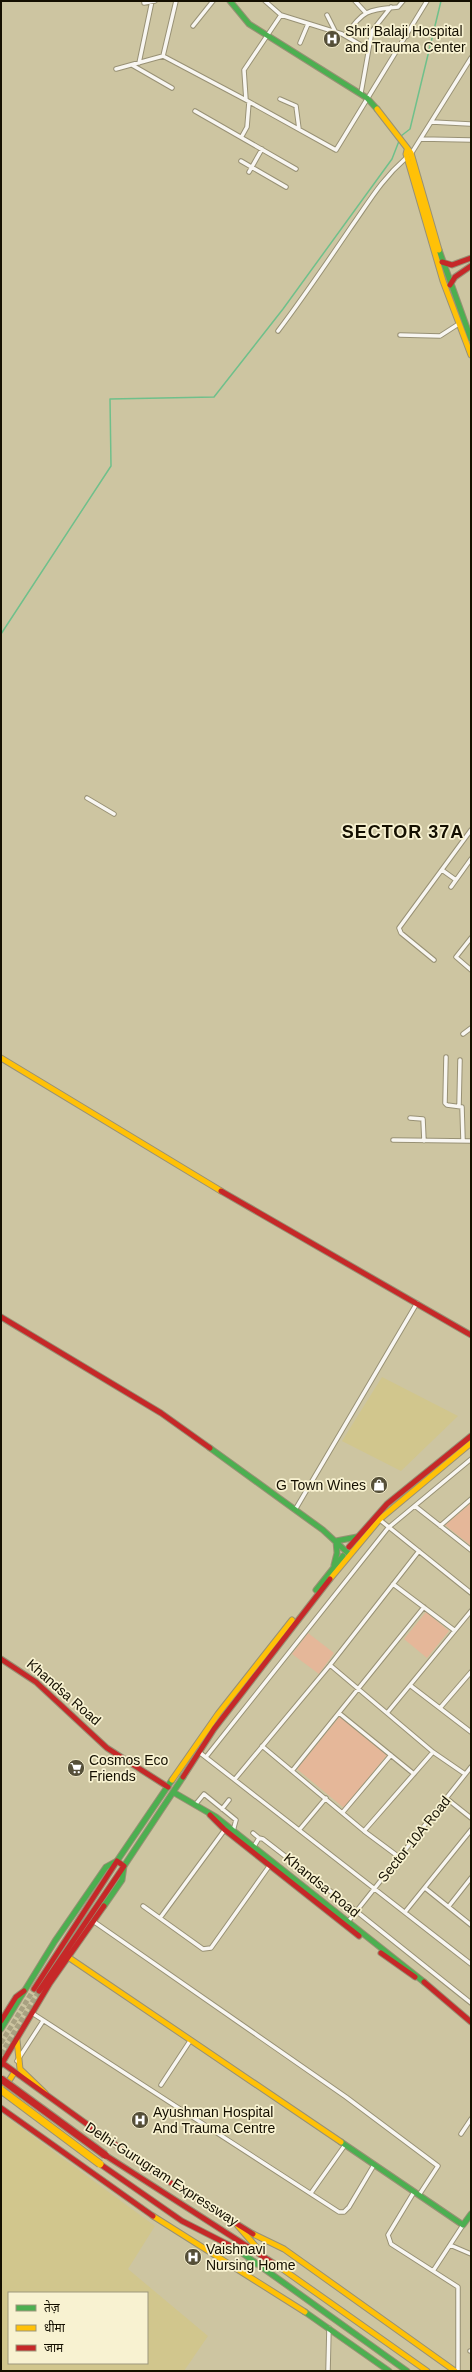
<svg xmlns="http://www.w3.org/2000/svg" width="472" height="2372" font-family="Arial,'Noto Sans Devanagari',sans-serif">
<rect width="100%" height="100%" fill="#cdc5a1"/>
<path fill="#d1c68d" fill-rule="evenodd" d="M382 1377 458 1416 401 1471 342 1441Z
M1 2113 155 2226 128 2269 208 2336 184 2371H1ZM9 2293H147V2363H9Z"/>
<path fill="#e5b799" d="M471 1503V1544L470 1545 445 1525Z
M426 1612 449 1631 427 1658 404 1639Z
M308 1633 334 1653 319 1674 292 1654Z
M340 1716 387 1755 344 1808 297 1769Z"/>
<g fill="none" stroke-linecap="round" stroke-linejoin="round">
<path stroke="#6fc08b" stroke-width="1.5" d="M401 136 410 129 441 1
M1 634 111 466 110 399 214 397 283 309 392 159 399 141"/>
<path stroke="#a8a181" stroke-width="5" stroke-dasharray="5 2.5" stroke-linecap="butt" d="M1 2043 34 1989
M1 2054 39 1991"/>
<defs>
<path id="street" d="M144 1V3L155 1
M265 1 281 15 342 34 368 49
M355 1 366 13
M281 15 244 70 246 100 336 150 427 1
M327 15 335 31
M193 26 213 1
M372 31 407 36
M346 35C364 9 369 10 398 7L403 1
M300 43 308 24
M163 56 246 100
M139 63 152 1
M132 65 172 88
M116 69 163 56 176 1
M361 93 372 31 391 7
M280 99 296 106 299 129
M195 111 296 169
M432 122 470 124
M242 136 247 127 249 102
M421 139 471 140
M411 154 471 58
M241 161 286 187
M249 172 262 149
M278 331C303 298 326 264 349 230 369 202 380 181 406 158
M400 335 440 336 457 325
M87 798 114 814
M442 870 456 880
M451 887 471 859
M471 938 456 957 471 970
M434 960 401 933 399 928 471 830
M463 1034 471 1028
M446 1057 445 1103 447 1105 462 1107 463 1140
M459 1106 460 1060
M410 1118 423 1119 424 1141
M393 1140 471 1141
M415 1506 471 1550
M295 1510 417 1303
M380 1520 471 1593
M440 1526 471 1499
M393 1584 454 1630
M330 1665 433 1752 465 1774
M411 1686 471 1732
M440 1708 471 1672
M339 1713 414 1774
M387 1713 471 1611
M262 1746 364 1831 399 1857
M199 1752 471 1964
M206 1757 388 1528 471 1459
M292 1771 424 1607
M235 1779 330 1665 419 1551
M446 1798 471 1818
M195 1805 204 1794 236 1820 233 1831
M222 1809 229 1800
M343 1812 391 1755
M300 1829 326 1798
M364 1831 433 1752
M253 1833 259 1838
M253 1848 259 1838 263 1839 356 1911 471 2003
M425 1888 471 1925
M143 1906 203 1949 211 1948 270 1865
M449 1906 471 1878
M405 1912 471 1830
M160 1918 226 1828
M93 1921 346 2097 438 2166 419 2195
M347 1923 471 1767
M32 2013 339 2212H344L349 2207 374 2165
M17 2061 43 2021
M161 2085 190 2041
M461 2134 471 2119
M414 2192 388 2235 391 2244 458 2287V2371
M311 2193 345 2145
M450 2245 471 2254
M433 2271 463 2225
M470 2351H471
M328 2371 329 2328"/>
<path id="fast" d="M230 1 249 24 367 98 377 109
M439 250 471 339
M210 1448 323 1530 349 1554
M334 1565 337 1553 336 1541 357 1537
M316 1590 343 1556
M173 1792 216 1817 424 1982
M104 1906 122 1880 124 1866 183 1777
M1 2029 55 1941 106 1867 117 1861 172 1780
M341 2142 463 2225 471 2214
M235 2248 407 2371
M231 2264H258
M305 2312 389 2371"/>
<path id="slow" d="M377 109 411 153 439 250
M407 150 406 154 443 281 471 355
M1 1058 221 1191
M330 1579 380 1519 471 1443
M172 1780 218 1714 292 1620
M68 1957 341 2142
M17 2040 20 2069 45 2093
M1 2093 14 2073
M153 2216 305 2312
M238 2226 259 2250
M253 2234 284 2249 455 2371
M281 2268 427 2371"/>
<path id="jam" d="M442 262 452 265 471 258
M450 285 455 277 471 266
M221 1191 471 1335
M1 1317 161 1413 210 1448
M349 1547 387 1504 471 1436
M1 1659 36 1682 107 1748 168 1787
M183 1777 214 1729 330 1579
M210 1815 225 1830 359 1936
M381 1953 415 1977
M424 1982 471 2022
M34 1989 117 1861 124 1866 39 1991
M1 2021 16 1997 24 1991
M1 2062 152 2171 253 2234
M1 2065 50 1983 104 1906
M1 2108 153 2216
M105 2155 281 2268
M100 2164 182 2221 235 2248"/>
</defs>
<use href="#street" stroke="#989175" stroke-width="5.5"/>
<use href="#fast" stroke="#989175" stroke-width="7"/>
<use href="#slow" stroke="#989175" stroke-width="7"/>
<use href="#jam" stroke="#989175" stroke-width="7"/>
<use href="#street" stroke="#f8f6f1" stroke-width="3.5"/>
<use href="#fast" stroke="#4caf50" stroke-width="5"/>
<use href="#slow" stroke="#ffc107" stroke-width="5"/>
<use href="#jam" stroke="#c62828" stroke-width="5"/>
<defs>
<path id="slow-bridge" d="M1 2090 100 2164"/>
<path id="jam-bridge" d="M1 2079 105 2155"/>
</defs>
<use href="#slow-bridge" stroke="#989175" stroke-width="9" stroke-linecap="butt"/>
<use href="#jam-bridge" stroke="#989175" stroke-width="9" stroke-linecap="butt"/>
<use href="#slow-bridge" stroke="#ffc107" stroke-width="7"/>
<use href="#jam-bridge" stroke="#c62828" stroke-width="7"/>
</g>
<defs>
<symbol id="hospital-disc" viewBox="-11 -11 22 22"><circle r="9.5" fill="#554f38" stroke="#f8f2d1"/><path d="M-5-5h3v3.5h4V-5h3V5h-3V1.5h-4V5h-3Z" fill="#fff"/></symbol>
<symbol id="shop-disc" viewBox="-11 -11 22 22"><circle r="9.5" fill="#554f38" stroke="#f8f2d1"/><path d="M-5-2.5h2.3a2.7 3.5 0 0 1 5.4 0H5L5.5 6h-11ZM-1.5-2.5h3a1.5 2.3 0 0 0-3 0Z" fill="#fff"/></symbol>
<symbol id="supermarket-disc" viewBox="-11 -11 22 22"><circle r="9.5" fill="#554f38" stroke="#f8f2d1"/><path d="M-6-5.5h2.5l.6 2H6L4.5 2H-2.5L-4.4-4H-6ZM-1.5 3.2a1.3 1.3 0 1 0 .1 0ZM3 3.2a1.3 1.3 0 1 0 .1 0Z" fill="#fff"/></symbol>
</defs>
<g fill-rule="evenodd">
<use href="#hospital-disc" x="322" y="29" width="20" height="20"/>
<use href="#shop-disc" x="369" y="1475" width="20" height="20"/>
<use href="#supermarket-disc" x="66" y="1758" width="20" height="20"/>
<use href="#hospital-disc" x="130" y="2110" width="20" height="20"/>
<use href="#hospital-disc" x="183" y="2247" width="20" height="20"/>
</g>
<g text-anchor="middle" stroke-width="3.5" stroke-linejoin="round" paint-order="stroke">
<g font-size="14" fill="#140f00" stroke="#f8f2d1" text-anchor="start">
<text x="345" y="36">Shri Balaji Hospital<tspan x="345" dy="16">and Trauma Center</tspan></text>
<text x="366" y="1490" text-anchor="end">G Town Wines</text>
<text x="89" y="1765">Cosmos Eco<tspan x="89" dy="16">Friends</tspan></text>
<text x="153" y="2117">Ayushman Hospital<tspan x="153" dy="16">And Trauma Centre</tspan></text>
<text x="206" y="2254">Vaishnavi<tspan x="206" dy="16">Nursing Home</tspan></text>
</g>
<g font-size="14" fill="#140f00" stroke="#f8f2d1">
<text transform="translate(64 1692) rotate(41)" y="5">Khandsa Road</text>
<text transform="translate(414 1839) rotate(-51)" y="5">Sector 10A Road</text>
<text transform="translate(322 1885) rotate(39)" y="5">Khandsa Road</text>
<text transform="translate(162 2174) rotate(33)" y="5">Delhi-Gurugram Expressway</text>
</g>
<g font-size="18" font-weight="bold" letter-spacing="1" fill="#140f00" stroke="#f8f2d1">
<text x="403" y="838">SECTOR 37A</text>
</g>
</g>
<rect width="472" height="2372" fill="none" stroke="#140f00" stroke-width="4"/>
<rect x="8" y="2292" width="140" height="72" fill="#f8f2d1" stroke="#9d977d"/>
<rect x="16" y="2305" width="20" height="6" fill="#4caf50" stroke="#9d977d"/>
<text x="44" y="2312" font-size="12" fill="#140f00">तेज़</text>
<rect x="16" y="2325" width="20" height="6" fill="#ffc107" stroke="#9d977d"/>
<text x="44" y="2332" font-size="12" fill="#140f00">धीमा</text>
<rect x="16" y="2345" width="20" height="6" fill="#c62828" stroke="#9d977d"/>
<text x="44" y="2352" font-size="12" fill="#140f00">जाम</text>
</svg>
